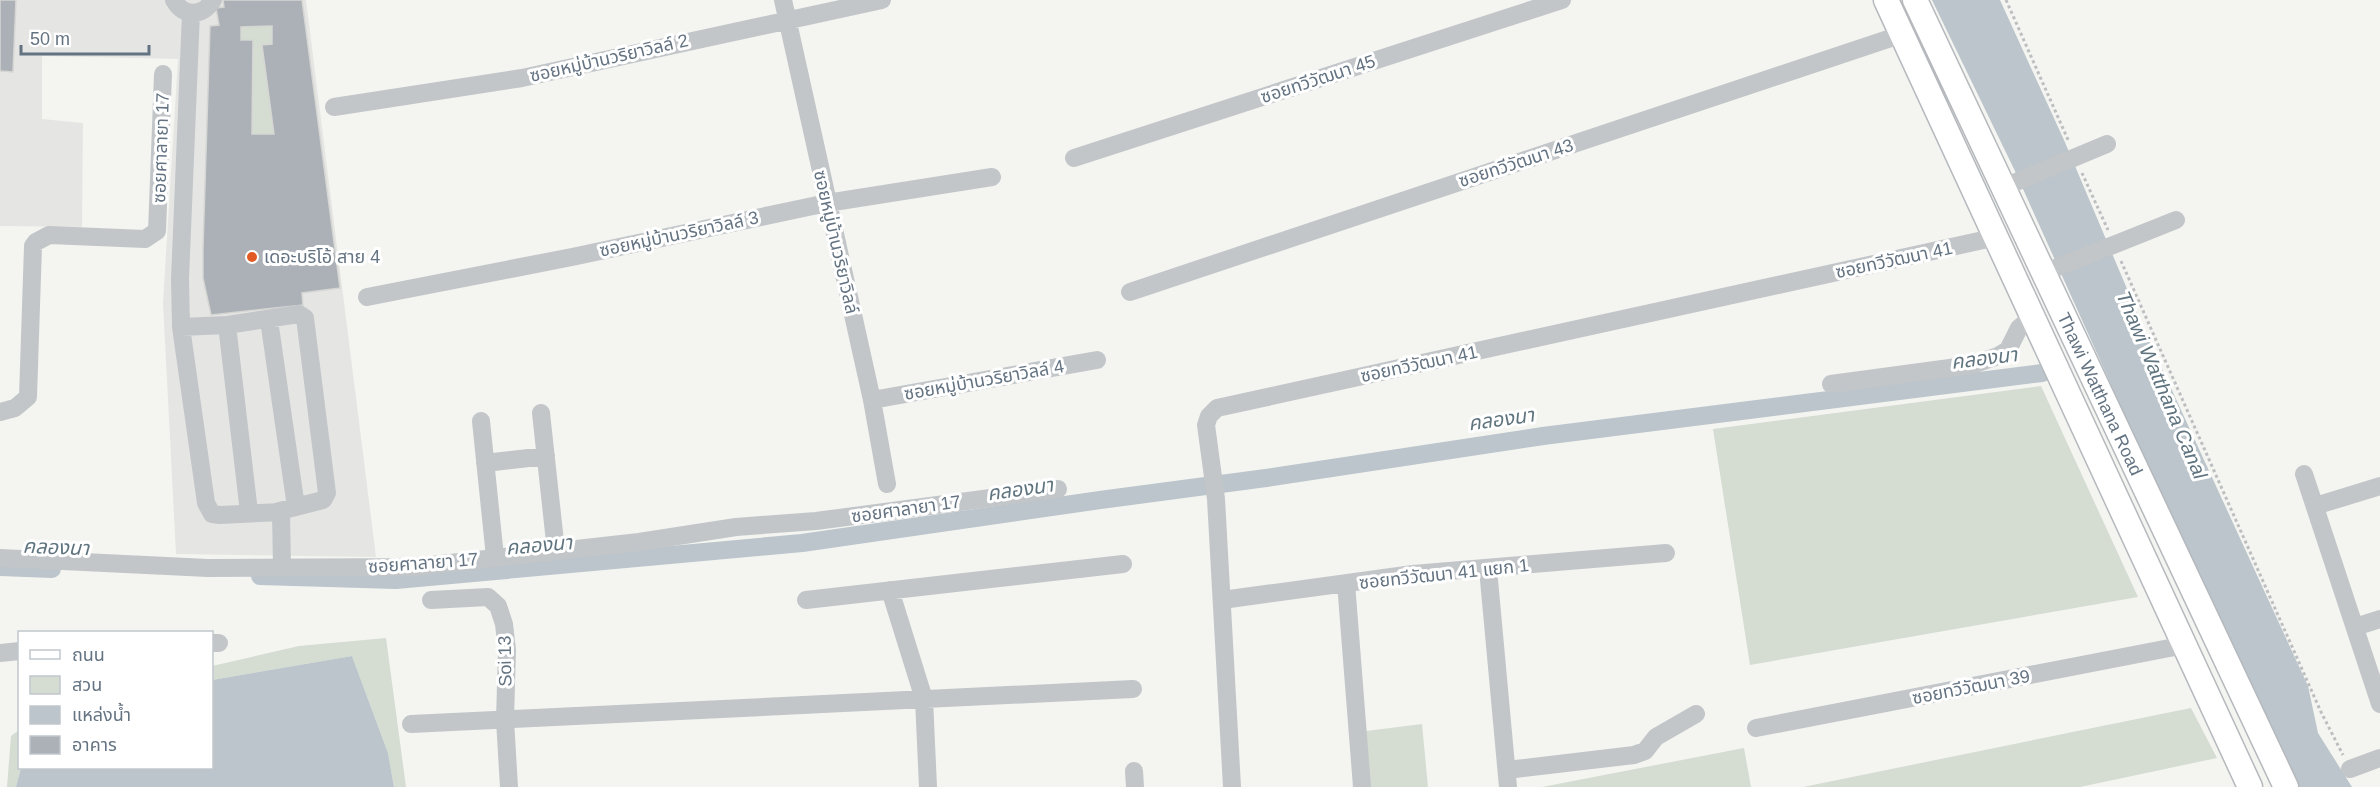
<svg xmlns="http://www.w3.org/2000/svg" width="2380" height="787" font-family="Arial,'Noto Sans Thai',sans-serif">
<rect width="100%" height="100%" fill="#f4f5f1"/>
<path fill="#e5e6e4" d="M0 0H306L376 557 176 554 163 303 178 59 42 56V119L83 123 82 227 0 226Z"/>
<path fill="#d5dcd2" d="M272 26V44L262 45 274 134H252L253 40H241V27Z
M2041 386 2138 597 1750 665 1713 429Z
M386 638 406 787H394L388 753 352 656 212 680V666L299 646Z
M2191 708 2217 758 2080 787H1803Z
M1422 724 1428 787H1370L1366 731Z
M19 730 21 768 16 787H7L11 736Z
M1744 748 1751 787H1542Z"/>
<path fill="#bbc5cb" d="M1932 0H2000L2064 140 2147 336 2308 686 2318 733 2352 787H2297L2176 529 2014 169Z
M352 656 388 753 394 787H16L21 768H212V680Z"/>
<g fill="none" stroke-linecap="round" stroke-linejoin="round">
<path stroke="#bbc5cb" stroke-width="18" d="M0 567 52 569
M260 576 396 580 802 543 1100 500 1266 478 1543 436 2042 373"/>
</g>
<path fill="#abb1b7" stroke="#d6d6d3" stroke-width="1.5" fill-rule="evenodd" d="M0 0H16L13 72 0 71Z
M223 0H302L340 288 302 293 303 305 211 315 203 278V248L210 26 219 25 216 8 224 7ZM272 26V44L262 45 274 134H252L253 40H241V27Z"/>
<g fill="none" stroke-linecap="round" stroke-linejoin="round">
<defs>
<path id="major" d="M1886 0 2250 787
M1915 0 2286 787"/>
</defs>
<use href="#major" stroke="#b5b9bd" stroke-width="27"/>
<path stroke="#bcbec0" stroke-width="3" stroke-dasharray="3 3" stroke-linecap="butt" d="M2006 0 2069 142
M2082 173 2108 230
M2121 261 2321 712 2343 755"/>
<path stroke="#c2c6c9" stroke-width="18" d="M174 0C183 17 203 17 213 0
M783 0 872 400 887 484
M191 13 180 279 181 327 206 503 212 514 220 515 281 512 282 568
M334 107 522 78 882 0
M1074 158 1562 0
M2004 187 2107 144
M2043 273 2176 220
M1130 292 1903 34
M367 297 572 257 827 203 992 177
M269 320 296 507
M227 325 249 512
M181 327 227 325 299 314 305 318 327 493 323 500 276 512
M1831 384 1972 365 1998 356 2008 350 2019 328 2033 316
M872 400 1097 360
M0 412 15 408 28 397 33 246 36 242 49 235 145 239 157 231 163 74
M541 413 556 551
M481 421 495 557
M485 463 546 456
M2304 474 2380 704
M2315 506 2380 486
M0 558 208 568 414 567 639 542 736 527 816 521 1058 489
M1488 569 1508 787
M1346 583 1362 787
M890 590 924 699 928 787
M431 600 488 597 498 606 504 624 507 650 505 720 509 787
M806 600 1123 564
M1222 600 1413 574 1666 553
M2355 627 2380 619
M212 643H219
M0 653 20 651
M411 724 1133 689
M1756 728 2185 645
M2350 769 2380 758
M1507 770 1634 755 1645 751 1656 737 1696 714
M1134 771 1135 787
M1232 787 1216 499 1206 425 1209 416 1217 408 1997 237"/>
<use href="#major" stroke="#fff" stroke-width="24"/>
</g>
<circle fill="#e25b24" stroke="#fff" stroke-width="2" cx="252" cy="257" r="6"/>
<g text-anchor="middle" stroke-width="6" stroke-linejoin="round" paint-order="stroke">
<g font-size="18" fill="#647382" stroke="#fff">
<text transform="translate(609 58) rotate(-13)" y="6">ซอยหมู่บ้านวริยาวิลล์ 2</text>
<text transform="translate(1318 79) rotate(-18)" y="6">ซอยทวีวัฒนา 45</text>
<text transform="translate(161 148) rotate(-88)" y="6">ซอยศาลายา 17</text>
<text transform="translate(1516 163) rotate(-18)" y="6">ซอยทวีวัฒนา 43</text>
<text transform="translate(679 234) rotate(-12)" y="6">ซอยหมู่บ้านวริยาวิลล์ 3</text>
<text transform="translate(836 242) rotate(77)" y="6">ซอยหมู่บ้านวริยาวิลล์</text>
<text transform="translate(1894 260) rotate(-12)" y="6">ซอยทวีวัฒนา 41</text>
<text transform="translate(1419 364) rotate(-12)" y="6">ซอยทวีวัฒนา 41</text>
<text transform="translate(984 380) rotate(-10)" y="6">ซอยหมู่บ้านวริยาวิลล์ 4</text>
<text transform="translate(2100 394) rotate(65)" y="6">Thawi Watthana Road</text>
<text transform="translate(906 509) rotate(-8)" y="6">ซอยศาลายา 17</text>
<text transform="translate(423 563) rotate(-4)" y="6">ซอยศาลายา 17</text>
<text transform="translate(1444 574) rotate(-6)" y="6">ซอยทวีวัฒนา 41 แยก 1</text>
<text transform="translate(505 661) rotate(-91)" y="6">Soi 13</text>
<text transform="translate(1971 687) rotate(-11)" y="6">ซอยทวีวัฒนา 39</text>
</g>
<g font-size="18" fill="#647382" stroke="#fff" text-anchor="start">
<text x="264" y="263">เดอะบริโอ้ สาย 4</text>
</g>
<g font-size="20" font-style="italic" fill="#5f747f" stroke="#fff">
<text transform="translate(1984 358) rotate(-7)" y="7">คลองนา</text>
<text transform="translate(2162 385) rotate(67)" y="7">Thawi Watthana Canal</text>
<text transform="translate(1501 419) rotate(-8)" y="7">คลองนา</text>
<text transform="translate(1020 489) rotate(-8)" y="7">คลองนา</text>
<text transform="translate(539 545) rotate(-5)" y="7">คลองนา</text>
<text transform="translate(56 547) rotate(2)" y="7">คลองนา</text>
</g>
</g>
<rect x="18" y="631" width="195" height="138" fill="#ffffff" stroke="#c1c7cd" stroke-width="1.5"/>
<rect x="30" y="650" width="30" height="9" fill="#ffffff" stroke="#c1c7cd" stroke-width="1.5"/>
<text x="72" y="661" font-size="18" fill="#647382">ถนน</text>
<rect x="30" y="676" width="30" height="18" fill="#d5dcd2" stroke="#c1c7cd" stroke-width="1.5"/>
<text x="72" y="691" font-size="18" fill="#647382">สวน</text>
<rect x="30" y="706" width="30" height="18" fill="#bbc5cb" stroke="#c1c7cd" stroke-width="1.5"/>
<text x="72" y="721" font-size="18" fill="#647382">แหล่งน้ำ</text>
<rect x="30" y="736" width="30" height="18" fill="#abb1b7" stroke="#c1c7cd" stroke-width="1.5"/>
<text x="72" y="751" font-size="18" fill="#647382">อาคาร</text>
<path d="M21 45v9h128v-9" fill="none" stroke="#647382" stroke-width="3"/>
<text x="30" y="45" font-size="18" fill="#647382" stroke="#ffffff" stroke-width="4.5" paint-order="stroke">50 m</text>
</svg>
